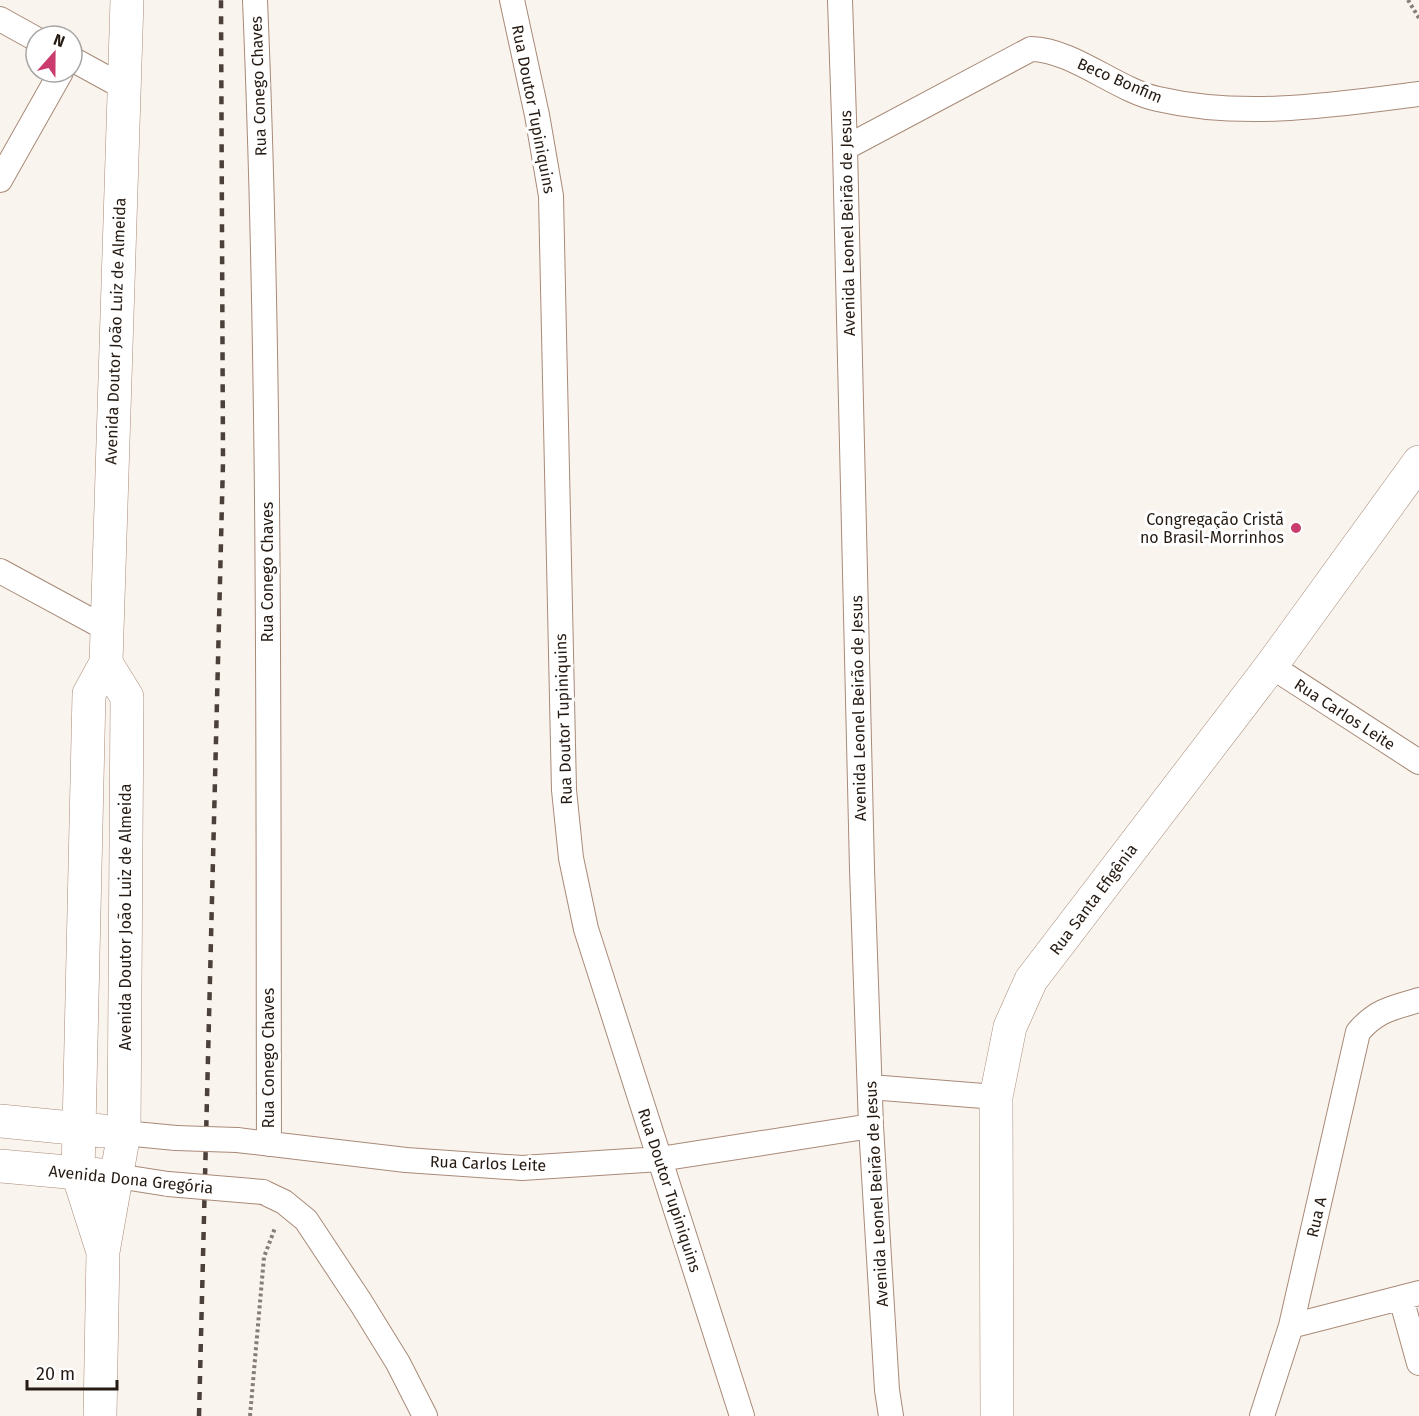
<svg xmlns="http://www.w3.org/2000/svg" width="1419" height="1416" font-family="'Fira Sans',sans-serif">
<rect width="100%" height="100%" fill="#faf4ef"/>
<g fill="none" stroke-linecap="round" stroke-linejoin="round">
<defs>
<path id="street" d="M255 0C271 381 268 763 269 1144
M512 0 537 115 551 196 564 790 571 858 586 929 742 1416
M840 0 845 148 862 869 871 1126 887 1390 891 1416
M0 19 36 39
M72 59 123 87
M845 148 1031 49C1074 50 1116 90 1158 99 1244 119 1333 105 1419 94
M0 180 61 72
M0 571 107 629
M1271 666 1419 762
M870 1087 996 1097
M124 1133 176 1138
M237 1140 406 1160 522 1168 660 1159 871 1126
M117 1176 168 1184
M263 1192 284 1202 306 1220 361 1303 398 1363 425 1416
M1401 1298 1419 1363
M1291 1326 1419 1293
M1262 1416 1291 1326 1358 1032C1377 1010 1392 1008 1419 1000"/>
<path id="secondary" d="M0 1121 102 1131
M0 1166 100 1175
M103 1252 78 1174 79 1129 89 694 106 663 127 0
M100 1416 103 1252 124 1133 127 697 106 663
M997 1416 996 1097 1010 1027 1031 980 1271 666 1419 462"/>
</defs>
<use href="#street" stroke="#a88a77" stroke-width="26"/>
<use href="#secondary" stroke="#a88a77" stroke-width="34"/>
<path stroke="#867d76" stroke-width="4" stroke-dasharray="3 3" stroke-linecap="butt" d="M1408 0 1419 18
M250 1416 264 1257 275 1228"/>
<use href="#street" stroke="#fff" stroke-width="24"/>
<use href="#secondary" stroke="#fff" stroke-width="33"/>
<path stroke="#4b413a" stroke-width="4.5" stroke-dasharray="8 8" stroke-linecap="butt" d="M199 1416 223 462 221 0"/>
<defs>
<path id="street-bridge" d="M176 1138 237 1140
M168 1184 263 1192"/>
</defs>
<use href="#street-bridge" stroke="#a88a77" stroke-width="26" stroke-linecap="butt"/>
<use href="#street-bridge" stroke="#fff" stroke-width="24"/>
</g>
<circle fill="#c93c6d" stroke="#fff" stroke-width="2" cx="1296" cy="528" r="6"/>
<g text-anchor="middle" stroke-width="6" stroke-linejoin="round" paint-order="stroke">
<g font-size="16" fill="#261b13" stroke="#fff">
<text transform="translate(1120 80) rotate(23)" y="6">Beco Bonfim</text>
<text transform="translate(258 86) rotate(-92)" y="6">Rua Conego Chaves</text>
<text transform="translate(534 109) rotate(79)" y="6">Rua Doutor Tupiniquins</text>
<text transform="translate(847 223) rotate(-91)" y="6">Avenida Leonel Beirão de Jesus</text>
<text transform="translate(115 331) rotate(-88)" y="6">Avenida Doutor João Luiz de Almeida</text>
<text transform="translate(267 572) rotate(-90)" y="6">Rua Conego Chaves</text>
<text transform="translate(858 708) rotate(-91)" y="6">Avenida Leonel Beirão de Jesus</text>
<text transform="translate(1345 714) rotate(33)" y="6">Rua Carlos Leite</text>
<text transform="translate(563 719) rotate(-92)" y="6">Rua Doutor Tupiniquins</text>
<text transform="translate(1093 899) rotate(-53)" y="6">Rua Santa Efigênia</text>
<text transform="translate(125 917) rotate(-90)" y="6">Avenida Doutor João Luiz de Almeida</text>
<text transform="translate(268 1058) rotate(-90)" y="6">Rua Conego Chaves</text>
<text transform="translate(488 1163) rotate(2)" y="6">Rua Carlos Leite</text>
<text transform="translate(131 1179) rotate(6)" y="6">Avenida Dona Gregória</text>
<text transform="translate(670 1190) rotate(72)" y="6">Rua Doutor Tupiniquins</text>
<text transform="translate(876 1194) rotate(-93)" y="6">Avenida Leonel Beirão de Jesus</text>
<text transform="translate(1316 1217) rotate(-77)" y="6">Rua A</text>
</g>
<g font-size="16" fill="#261b13" stroke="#fff" text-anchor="end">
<text x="1284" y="525">Congregação Cristã<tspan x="1284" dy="18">no Brasil-Morrinhos</tspan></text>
</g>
</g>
<g transform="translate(54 54) rotate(21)"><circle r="28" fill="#ffffff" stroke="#a8a4a1" stroke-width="1.5"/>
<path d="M0-4.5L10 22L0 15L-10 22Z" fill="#c93c6d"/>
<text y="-9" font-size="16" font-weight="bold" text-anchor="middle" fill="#261b13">N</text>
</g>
<path d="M27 1380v9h90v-9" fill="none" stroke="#261b13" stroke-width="3"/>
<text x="36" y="1380" font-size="18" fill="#261b13" stroke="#ffffff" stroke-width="4.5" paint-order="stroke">20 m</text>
</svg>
